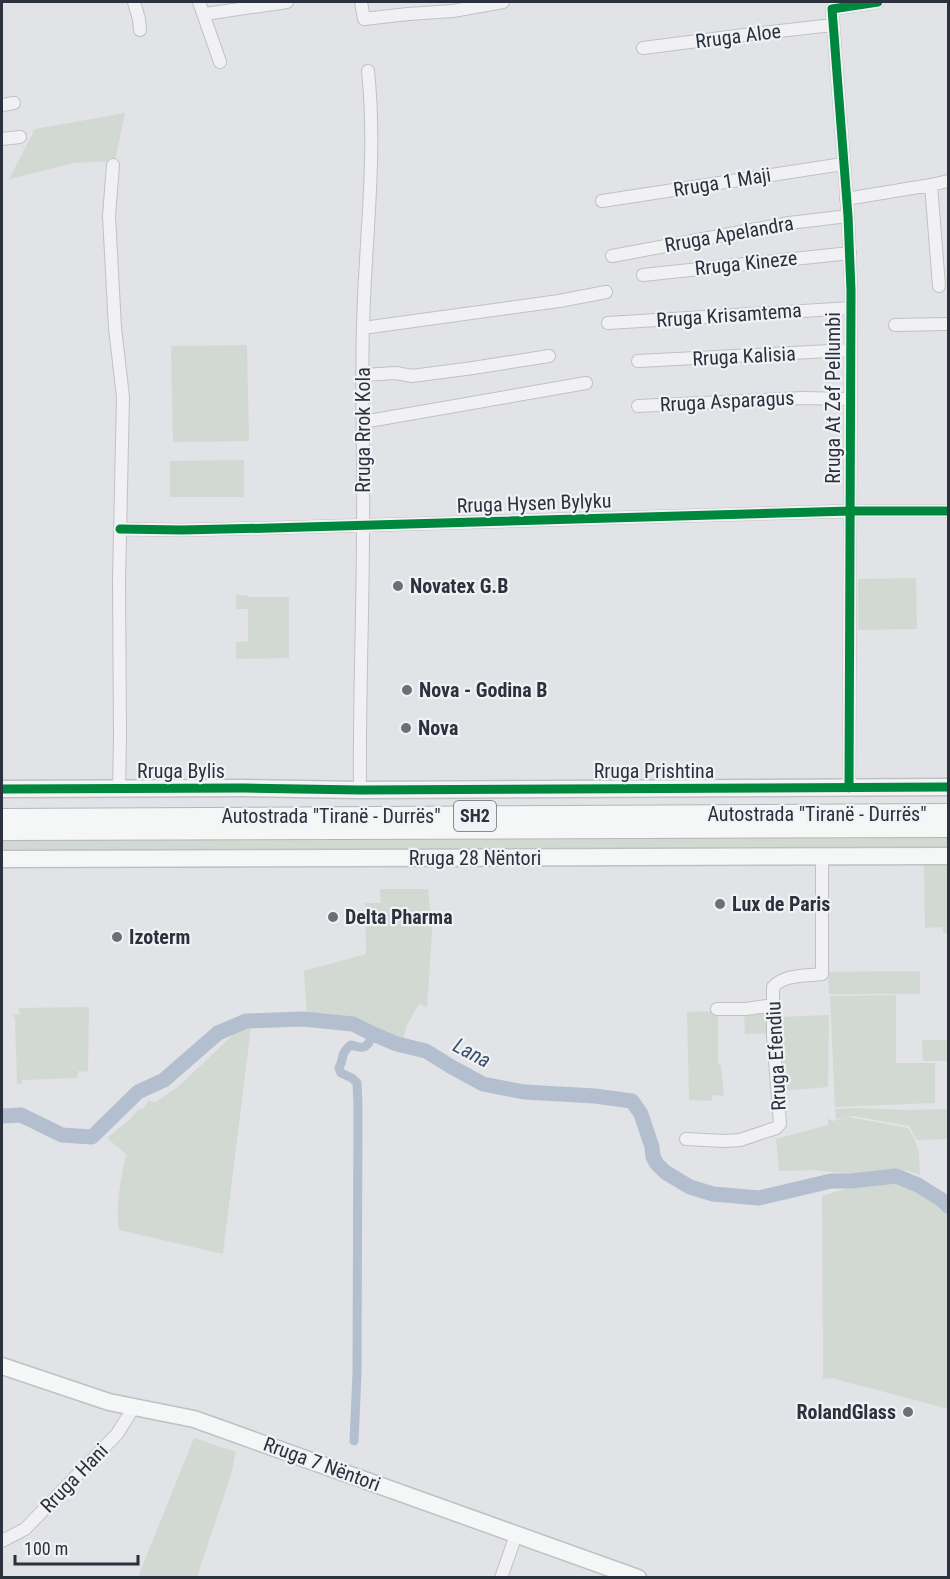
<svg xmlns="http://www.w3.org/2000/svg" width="950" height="1579" font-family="'Roboto Condensed',sans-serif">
<rect width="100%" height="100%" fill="#e1e3e6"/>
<path fill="#d2d9d2" d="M125 113 115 161 74 163 9 179 35 129Z
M247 345 249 441 173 442 171 346Z
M244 460V497H170V461Z
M916 578 917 629 858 630V579Z
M236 595H247L248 597H289V658L236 659V642L248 641V609H236Z
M948 832V849L2 854V836Z
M924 863H948V933H943V927L925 928Z
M380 889H428L432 930 427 1007 419 1004 406 1027 403 1042 355 1020 307 1016 304 971 366 954 365 903H381Z
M920 971V994H829L828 972Z
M896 995V1063H935V1103L835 1107 830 996Z
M89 1007 88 1072 78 1071 77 1078 22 1080 21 1084H17L15 1019 13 1015 20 1014 18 1008Z
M767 1008 771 1033 745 1034 744 1011Z
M718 1011V1064L721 1065 724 1096 712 1095V1101L689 1100 687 1012Z
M829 1015 828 1087 781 1091 777 1017Z
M251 1026 223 1254 119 1230C115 1204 121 1183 125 1158L128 1156 107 1138 129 1120 138 1110 144 1108 148 1101 156 1102 180 1085 237 1031Z
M922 1040H948V1061H923Z
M858 1108 902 1110 948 1109V1139L917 1140 909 1126 853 1116 848 1117 908 1128C920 1147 919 1153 920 1175L909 1171 892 1170 872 1175H860L816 1170 779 1171 776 1139 828 1125V1118L832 1121 846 1118 836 1119 835 1109Z
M895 1182C914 1187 936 1196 948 1212V1409L832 1378 822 1379 823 1372 822 1196 845 1189Z
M194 1438 236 1452 230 1478 197 1577H138Z"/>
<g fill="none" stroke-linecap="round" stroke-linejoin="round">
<path stroke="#b3bfce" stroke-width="9" d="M354 1441 357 1374 358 1105 357 1083 352 1078 341 1073 339 1068C345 1058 339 1054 351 1045 365 1050 368 1047 373 1034"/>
<path stroke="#b3bfce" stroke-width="15" d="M2 1116 21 1115 62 1135 92 1137 138 1092 164 1080 218 1033 246 1021 303 1019 353 1024 373 1034 397 1044 426 1051 450 1066 483 1084 524 1092 595 1096 632 1101 641 1114 652 1147 653 1157 657 1164 665 1172 690 1187 713 1194 759 1198 831 1181H851L896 1176 918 1185 942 1200 948 1206"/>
<defs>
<path id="minor" d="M134 2 139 19 140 30
M199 2 220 62
M361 2 364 19 408 14 453 11 503 2
M205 14 287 2
M643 48 744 35 832 25
M2 105 14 103
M2 139 20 137
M113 165 109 216 115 328 123 397 119 580 120 737 119 789
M931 185 939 286
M846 199 931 185 948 181
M602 201 843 164
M612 256 789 223 848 216
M643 275 850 253
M608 323 851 308
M895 325 948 324
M363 328 559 301 606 292
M638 361 850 350
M363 375 396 373 412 376 473 368 549 356
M638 406 803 398 851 399
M363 422 586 383
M120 529 182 530 271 528 851 511H948
M849 788 851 291 848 216 832 9 878 2
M360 790C359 702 363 614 363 526 364 459 361 392 363 326 365 241 377 156 368 71
M717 1009H746L773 1005
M686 1139 724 1141 740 1140 776 1128 780 1124 773 1035V987C785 974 805 976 822 974V856
M2 1541 25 1529 88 1464 117 1434 134 1407
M501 1578 516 1535"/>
<path id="major" d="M2 789 244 788 360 790 948 787
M2 859 948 856
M2 1366 109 1402 194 1419 638 1578"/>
<path id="highway" d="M2 818 948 813
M2 831 948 828"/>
</defs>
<use href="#minor" stroke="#c0c1c4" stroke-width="14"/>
<use href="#major" stroke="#bec0c3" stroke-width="19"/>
<use href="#highway" stroke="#b4b6ba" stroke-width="20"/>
<use href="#minor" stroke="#f1f1f3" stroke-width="12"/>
<use href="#major" stroke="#f5f6f6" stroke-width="16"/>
<use href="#highway" stroke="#f5f6f6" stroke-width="18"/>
<defs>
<path id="cycleway" d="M120 529 182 530 271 528 851 511H948
M849 788 851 291 848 216 832 9 878 2
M2 789 244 788 360 790 948 787"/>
</defs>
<use href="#cycleway" stroke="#f0f2f5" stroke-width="13"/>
<use href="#cycleway" stroke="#00873e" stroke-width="9"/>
</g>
<g fill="#6b6f78" stroke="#f0f2f5" stroke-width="2">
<circle cx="398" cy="586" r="6"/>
<circle cx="407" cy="690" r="6"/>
<circle cx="406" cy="728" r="6"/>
<circle cx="720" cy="904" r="6"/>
<circle cx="333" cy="917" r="6"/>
<circle cx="117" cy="937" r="6"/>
<circle cx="908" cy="1412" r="6"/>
</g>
<g text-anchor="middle" stroke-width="4.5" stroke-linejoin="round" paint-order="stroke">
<rect fill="#f0f2f5" stroke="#666b74" stroke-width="1.5" x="454" y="801" width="42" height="30" rx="4.5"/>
<g font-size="18" font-weight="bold" fill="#2b313d">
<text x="475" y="822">SH2</text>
</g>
<g font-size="20" fill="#2b313d" stroke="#f0f2f5">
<text transform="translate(738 36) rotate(-7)" y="7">Rruga Aloe</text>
<text transform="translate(722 182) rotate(-9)" y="7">Rruga 1 Maji</text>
<text transform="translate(729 234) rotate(-10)" y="7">Rruga Apelandra</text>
<text transform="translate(746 263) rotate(-6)" y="7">Rruga Kineze</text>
<text transform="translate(729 315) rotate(-4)" y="7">Rruga Krisamtema</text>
<text transform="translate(744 356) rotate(-3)" y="7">Rruga Kalisia</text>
<text transform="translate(833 398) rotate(-90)" y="7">Rruga At Zef Pellumbi</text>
<text transform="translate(727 401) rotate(-3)" y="7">Rruga Asparagus</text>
<text transform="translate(363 430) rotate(-90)" y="7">Rruga Rrok Kola</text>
<text transform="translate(534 503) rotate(-2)" y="7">Rruga Hysen Bylyku</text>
<text x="181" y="778">Rruga Bylis</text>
<text x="654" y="778">Rruga Prishtina</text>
<text x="817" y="821">Autostrada "Tiranë - Durrës"</text>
<text x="331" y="823">Autostrada "Tiranë - Durrës"</text>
<text x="475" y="865">Rruga 28 Nëntori</text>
<text transform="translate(776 1056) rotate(-93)" y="7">Rruga Efendiu</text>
<text transform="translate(322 1464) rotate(20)" y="7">Rruga 7 Nëntori</text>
<text transform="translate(74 1478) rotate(-46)" y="7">Rruga Hani</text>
</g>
<g font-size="20" font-weight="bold" fill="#2b313d" stroke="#f0f2f5" text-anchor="start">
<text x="410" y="593">Novatex G.B</text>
<text x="419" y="697">Nova - Godina B</text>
<text x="418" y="735">Nova</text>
<text x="732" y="911">Lux de Paris</text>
<text x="345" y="924">Delta Pharma</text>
<text x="129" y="944">Izoterm</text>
<text x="896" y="1419" text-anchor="end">RolandGlass</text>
</g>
<g font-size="21" font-style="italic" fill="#394f6c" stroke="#f0f2f5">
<text transform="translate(472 1053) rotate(28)" y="7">Lana</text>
</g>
</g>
<rect width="950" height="1579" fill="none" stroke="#2b313d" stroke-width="6"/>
<path d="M15 1555v9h123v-9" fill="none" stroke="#2b313d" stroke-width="3"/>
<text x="24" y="1555" font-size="18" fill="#2b313d" stroke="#f0f2f5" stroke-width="4.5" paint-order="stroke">100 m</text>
</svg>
